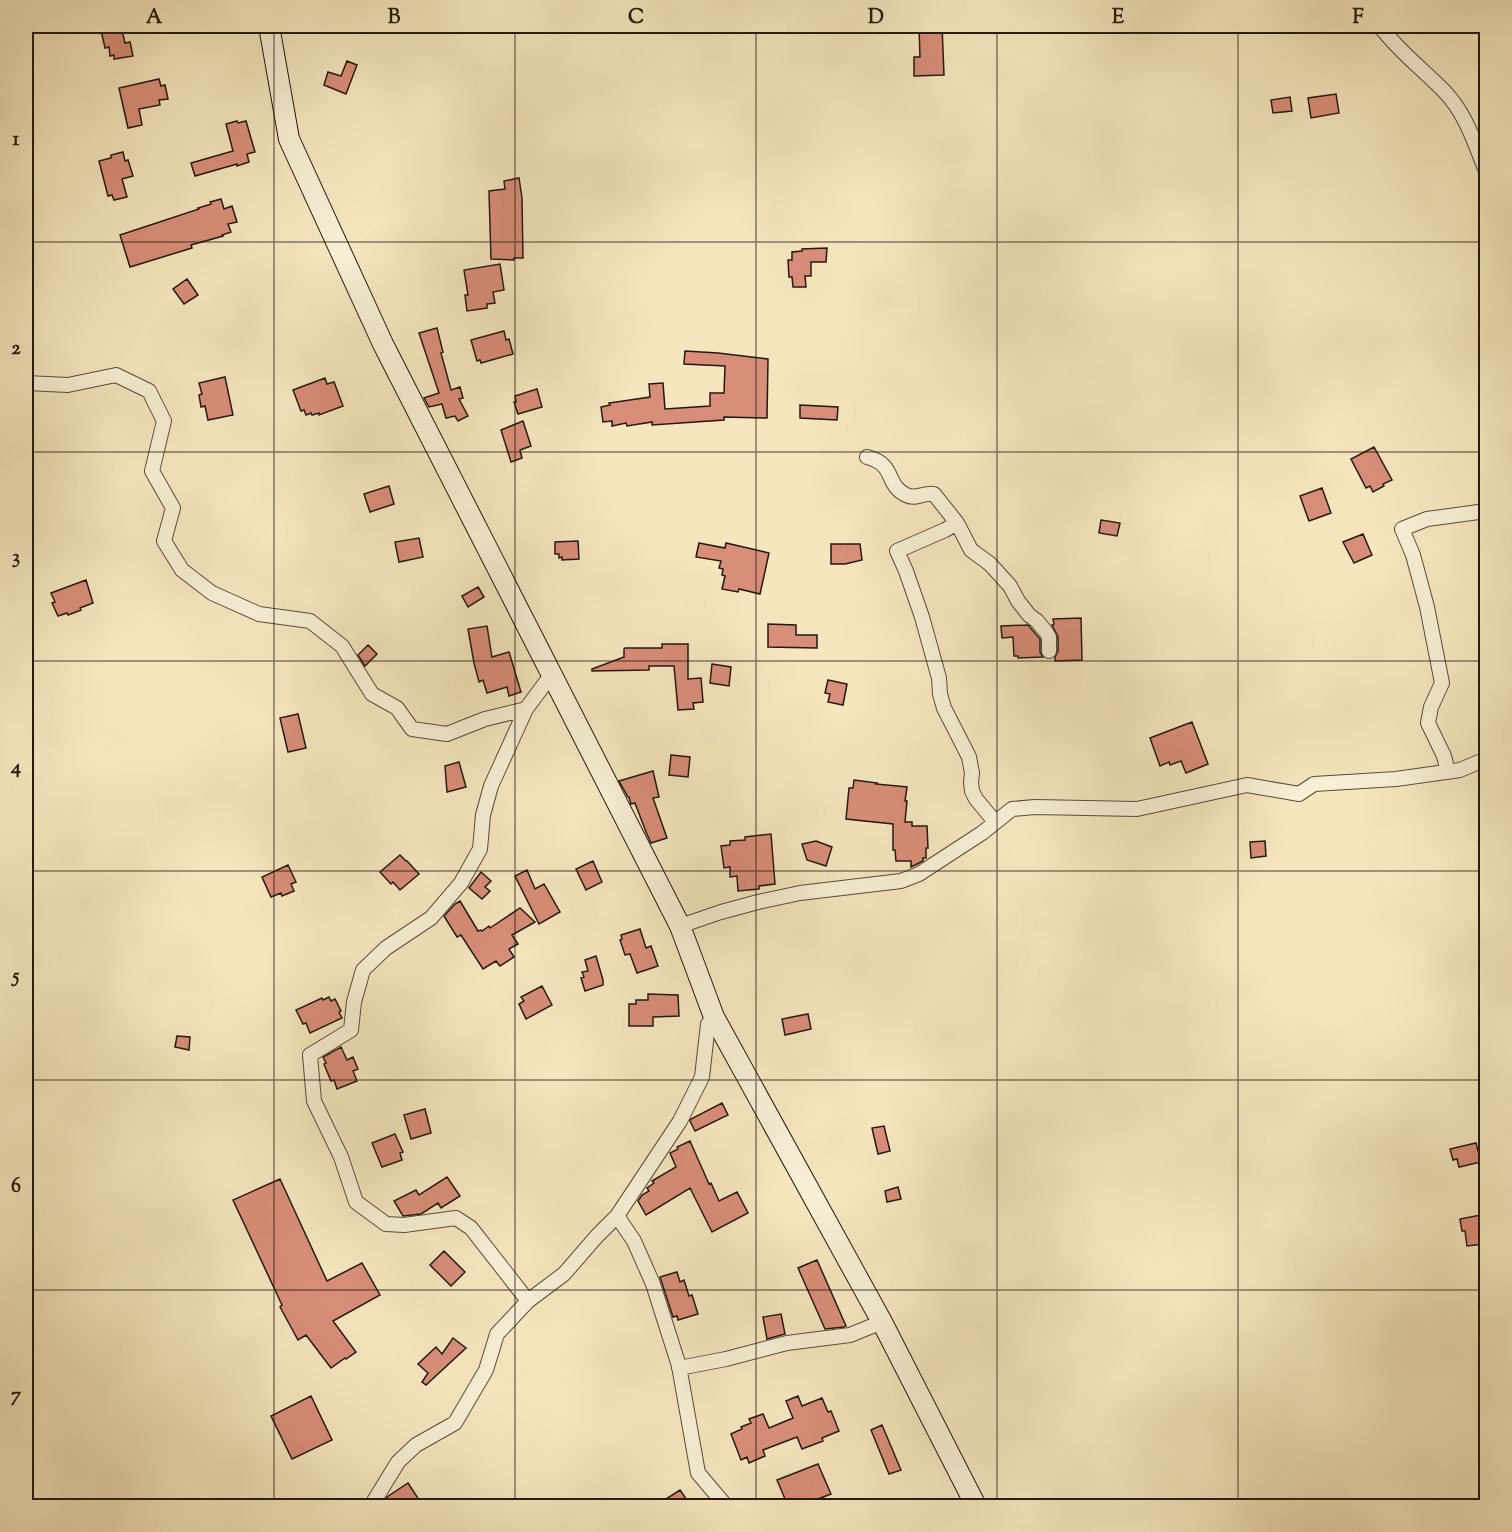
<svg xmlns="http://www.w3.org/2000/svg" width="1512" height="1532" font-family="'Sorts Mill Goudy',serif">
<rect width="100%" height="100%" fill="#f5e6be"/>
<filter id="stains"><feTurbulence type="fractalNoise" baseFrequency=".00333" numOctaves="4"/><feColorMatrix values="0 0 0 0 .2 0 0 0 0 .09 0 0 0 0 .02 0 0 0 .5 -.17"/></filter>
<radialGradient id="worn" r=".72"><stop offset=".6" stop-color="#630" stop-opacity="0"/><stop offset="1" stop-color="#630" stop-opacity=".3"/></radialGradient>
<path fill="#d98e79" stroke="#23190e" stroke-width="1.5" d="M100 26H121L125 43 130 42 133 56 114 59V55L110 56 109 47 105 48Z
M919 26H942L944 75 914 76V57H920Z
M347 61 357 65 346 94 324 85 328 72 341 76Z
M159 79 161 86 165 85 168 99 159 100 160 105 139 109 142 125 128 128 119 88Z
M1336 94 1339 113 1311 118 1308 98Z
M1290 97 1292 111 1273 113 1271 100Z
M237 121 238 123 246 121 255 152 247 154 249 162 237 166V164L195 176 191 163 233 151 226 124Z
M123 152 125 161 128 160 133 176 122 179 127 197 114 200 112 195 108 196 99 161 111 158V155Z
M519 178 522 198 523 258H514V260L491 259 489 191 505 189 504 181Z
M221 199 224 209 232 206 237 222 228 224 231 232 222 235 223 236 191 245 192 248 130 267 120 235 199 209 198 208 211 204 210 202Z
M827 248 826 262H811V276H805L806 287H793L792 277H789L788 260H792V252L802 251V249Z
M500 264 504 290 493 292 495 303 487 304V308L467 311 465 295H468L464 270Z
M187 279 198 295 184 304 173 289Z
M437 328 443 352 441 353 451 390 460 387 463 398 459 399 468 416 458 421 455 416 446 418 442 404 429 407 424 398 439 393 419 333Z
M504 331 506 340 509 339 513 354 481 363 480 360 477 361 471 340Z
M685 351 718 353 768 359 767 418 724 417V420L652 425V422L627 426 626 423 612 426V421L603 422 601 407 610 405 609 403 650 397 649 384 663 383 665 409 710 406V393H724L725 366 684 364Z
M225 377 233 415 208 420 205 406 201 407 199 395 202 394 199 383Z
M325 378 327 384 334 382 343 406 319 415V413L312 415 311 413 306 415 304 410 301 411 293 390Z
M537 389 542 407 518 414 514 402H516L515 396Z
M800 405 838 407 837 420 800 418Z
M523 421 531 446 520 450 522 458 511 462 501 430Z
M1374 447 1392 480 1383 484 1384 486 1373 492 1370 486 1366 488 1351 459Z
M389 486 394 504 370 512 364 494Z
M1322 488 1331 513 1309 521 1300 496Z
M1101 520 1120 523 1117 536 1099 533Z
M1363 534 1372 555 1354 563 1343 542Z
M419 538 423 557 399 562 395 542Z
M578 541 579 559 562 560V557L559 558V554H555V542Z
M699 543 725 548 726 543 769 553 760 594 739 589 738 592 722 589 725 576 722 575 723 569 719 568 721 561 696 557Z
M831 544H860L862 560 845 564H831Z
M86 580 93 603 80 608 81 610 68 615 67 613 58 616 52 603 55 602 51 593Z
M478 587 484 597 468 607 462 596Z
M1081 618 1082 660 1055 661V657L1058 651V637L1052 625 1054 624 1053 619Z
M768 624 796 625V635H817V648L768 647Z
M1028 625 1040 639V652L1043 657 1018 658V656H1014L1013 637 1002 638 1001 626Z
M487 626 492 657 509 652 521 692 509 696 507 687 487 693 483 680 479 682 474 663 468 629Z
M662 644H688V679L701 678 703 702 693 703 694 709 678 710 674 666H649V670L592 671V669L624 657V649L625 648H662Z
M368 645 377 654 365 666 358 655Z
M712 664 731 667 729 686 710 683Z
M828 680 847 684 843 705 828 702 830 694 825 693Z
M298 714 306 748 288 752 280 718Z
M1192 722 1208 764 1186 773 1181 761 1170 765 1169 762 1160 766 1150 738Z
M671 755 690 757 688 777 669 775Z
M459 762 466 787 447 792 445 766Z
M653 771 659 797 653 798 667 838 651 843 646 832 635 803 631 804 629 797H628L619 781Z
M854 780 877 783 876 784 907 787 905 801H907L905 822H912V826H927L928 848H926V858H923V861L911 867V861H896L895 850H893V824L846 819 849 788H853Z
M771 834 775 884 759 886V889L738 891 737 876 730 877V867L724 868 721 846 730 845V841L745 840V837Z
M816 841 832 847 826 866 807 860 802 844Z
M1265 841 1266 856 1251 858 1250 842Z
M400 855 406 861H407L419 874 400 890 393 882 391 884 380 872Z
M593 861 602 882 586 890 576 869Z
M288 865 296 882 291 884 294 891 282 896 281 893 271 897 262 877Z
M527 870 535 889 544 884 560 912 539 924 515 876Z
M481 872 491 881 485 887 490 891 482 899 469 888Z
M460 901 478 931 481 930 482 931 489 926 490 928 520 908 535 922 512 935 518 944 509 949 514 957 500 966 496 961 483 969 461 935 457 937 444 916 455 904Z
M640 929 646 948 651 946 658 966 637 973 630 954 625 955 620 940 622 939 621 935Z
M596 956 603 980V985L585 991 581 978 584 977 582 972 588 971 585 960Z
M542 986 552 1005 526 1019 519 1004 524 1001 521 997Z
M648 994 678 995 679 1016 653 1017V1026H629V1004H636V1000H648Z
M329 997 331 1001 335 999 341 1011 339 1012 342 1018 310 1033 306 1023 303 1024 296 1010 322 998 323 1000Z
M808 1014 811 1029 785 1035 782 1019Z
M177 1036 190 1037 189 1050 175 1047Z
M341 1047 347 1060 353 1057 358 1069 353 1071 357 1081 337 1089 334 1080 331 1081 324 1064 326 1063 323 1057Z
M722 1103 728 1115 695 1131 690 1121 691 1119Z
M425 1109 431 1133 411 1139 404 1115Z
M884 1126 890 1151 878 1154 872 1128Z
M395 1134 403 1152 400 1153 402 1160 382 1167 372 1143Z
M690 1141 709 1184 711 1183 719 1201 737 1192 748 1213 712 1232 690 1188 646 1215 638 1201 642 1195 649 1191 647 1188 654 1183 652 1181 676 1167 670 1153 678 1149 677 1147Z
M1476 1143 1481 1162 1459 1167 1457 1159 1453 1160 1450 1149Z
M447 1177 460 1196 441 1208 438 1203 421 1214 403 1216 394 1201 416 1190 419 1195Z
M280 1179 327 1281 362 1263 380 1295 333 1321 356 1352 346 1359 345 1358 331 1368 306 1335 298 1340 280 1307 282 1305 233 1200Z
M898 1187 901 1199 887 1202 885 1191Z
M1486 1214V1241H1484V1244L1467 1246 1465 1231H1462L1460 1219Z
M444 1251 465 1272 451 1286 430 1265Z
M817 1260 846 1326 844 1327 825 1329 798 1268Z
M677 1272 680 1282 684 1280 689 1296 692 1295 698 1314 678 1320 677 1316 673 1317 660 1277Z
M781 1314 785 1334 767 1339 763 1317Z
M453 1338 466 1348 426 1385 422 1382 428 1373 418 1364 436 1347 442 1354Z
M311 1396 332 1440 292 1459 271 1416Z
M798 1396 802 1406 822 1398 828 1412 831 1411 839 1431 822 1438 823 1441 802 1449 797 1437 763 1450 765 1456 749 1463 747 1457 741 1460 731 1434 742 1429 741 1427 751 1423 749 1419 763 1414 769 1428 793 1418 786 1401Z
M882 1425 901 1470 889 1474 871 1430Z
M818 1464 831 1494 818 1499 821 1506H788L777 1480Z
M408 1483 423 1506H391L386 1499 387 1497Z
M680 1490 691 1506H655Z"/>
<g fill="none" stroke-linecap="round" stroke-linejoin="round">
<defs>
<path id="street" d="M1380 26C1398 51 1424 70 1445 92 1466 114 1475 144 1486 171
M26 383 68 385 116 375 149 391 164 421 152 471 173 508 164 541 182 570 212 593 259 614 310 621 342 646 372 694 397 708 412 729 447 734 485 719 526 709
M867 457C897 465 884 484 906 495 916 500 924 492 934 494L957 523 971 550 990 564 1010 586 1018 601 1029 615 1037 621 1046 632 1049 637V651
M957 523 945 530 897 551 906 571 922 617 939 678 940 694 944 708 969 757 972 773 971 782 972 791 976 799 995 822
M1448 772 1444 756 1428 723 1431 707 1442 683 1427 607 1413 555 1402 529 1427 519 1486 511
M680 926 721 912 758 902 800 893 901 881 919 874 982 833 1012 809 1035 807 1137 809 1247 785 1299 794 1314 784 1396 779 1460 770 1486 759
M617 1216 634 1241 653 1284 679 1366 698 1473 726 1506
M528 1301 471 1228 456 1218 404 1225 386 1224 356 1202 341 1157 314 1101 310 1055 351 1030 354 1002 363 970 386 948 431 918 461 883 480 849 483 815 491 786 526 709 552 674
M679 1368 726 1359 787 1343 850 1335 882 1322
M371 1506 398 1462 416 1445 455 1423 486 1370 497 1334 528 1301 564 1274 597 1236 617 1216 680 1121 702 1077 708 1024 714 1017"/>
<path id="secondary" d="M269 26 289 139 383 344 680 926 714 1017 882 1322 976 1506"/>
</defs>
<use href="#street" stroke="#584c3a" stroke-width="16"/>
<use href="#secondary" stroke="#23190e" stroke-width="22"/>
<use href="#street" stroke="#f8efd5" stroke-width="14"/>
<use href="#secondary" stroke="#f8efd5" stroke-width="20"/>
</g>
<path fill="none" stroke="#23190e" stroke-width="1.5" stroke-opacity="0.55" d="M274 26V1506M515 26V1506M756 26V1506M997 26V1506M1238 26V1506M26 242H1486M26 452H1486M26 661H1486M26 871H1486M26 1080H1486M26 1290H1486"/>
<rect width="1512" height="1532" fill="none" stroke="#f5e6be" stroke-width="66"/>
<rect x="33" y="33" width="1446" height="1466" fill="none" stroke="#23190e" stroke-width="2"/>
<g font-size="20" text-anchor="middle" font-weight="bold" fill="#23190e">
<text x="154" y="23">A</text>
<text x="394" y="23">B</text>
<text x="636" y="23">C</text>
<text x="876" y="23">D</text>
<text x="1118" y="23">E</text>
<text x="1358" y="23">F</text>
<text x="16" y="145">1</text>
<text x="16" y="354">2</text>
<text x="16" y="563">3</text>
<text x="16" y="773">4</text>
<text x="16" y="982">5</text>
<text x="16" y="1192">6</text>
<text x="16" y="1401">7</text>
</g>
<rect width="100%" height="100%" filter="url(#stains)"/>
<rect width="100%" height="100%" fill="url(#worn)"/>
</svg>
